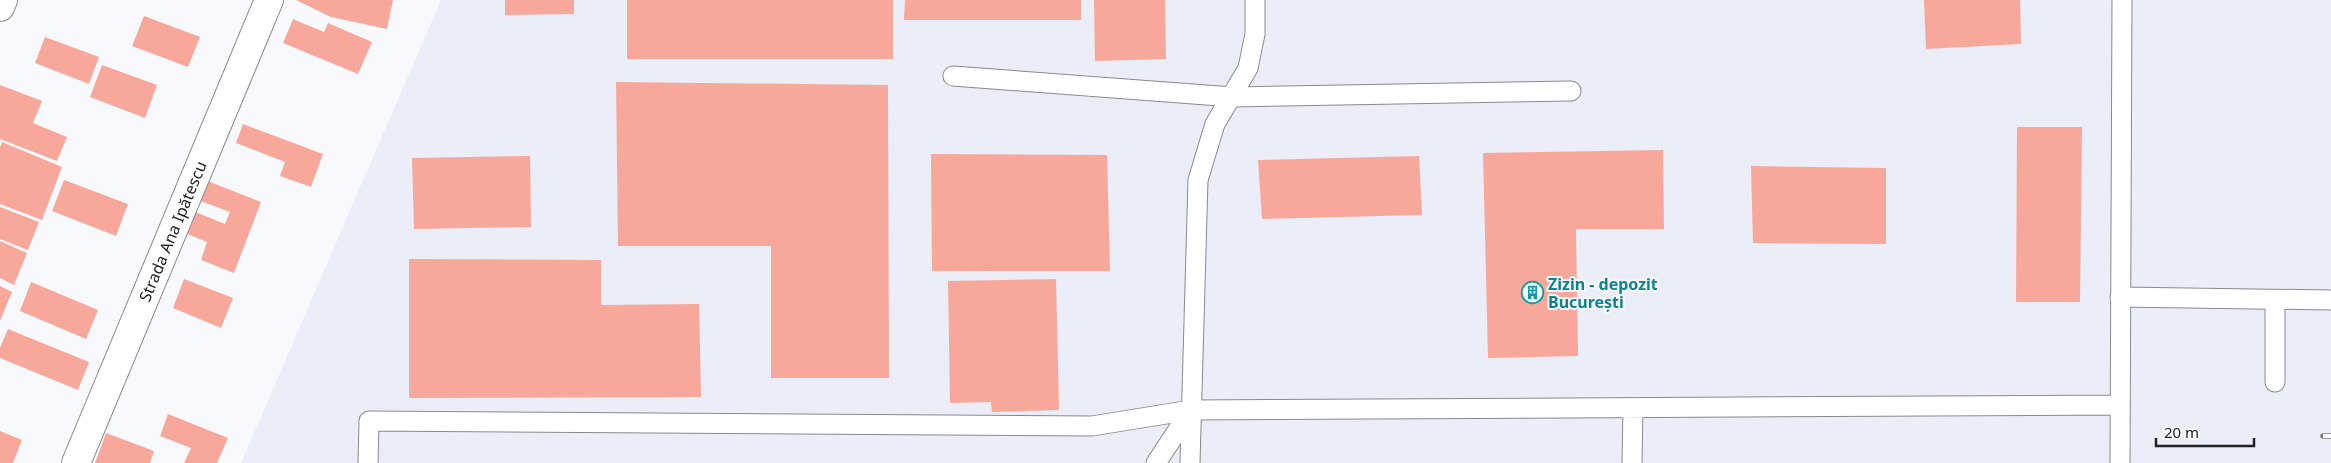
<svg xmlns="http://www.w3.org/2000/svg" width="2331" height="463" font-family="'Noto Sans',sans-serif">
<rect width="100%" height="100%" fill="#f8f9fd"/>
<path fill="#ebedf9" d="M441 0H2331V463H241Z"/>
<path fill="#f7a89a" d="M296 0H393L387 29 331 17Z
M505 0H574V14L505 15Z
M627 0H893V59H627Z
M905 0H1081V20H904Z
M1094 0H1165L1166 59 1095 61Z
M1924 0H2020L2021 44 1926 49Z
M144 16 200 37 188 67 132 46Z
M293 19 324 32 328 23 372 42 358 74 283 43Z
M45 37 99 57 89 84 35 63Z
M102 65 157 85 145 118 90 97Z
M616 82 888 85 889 378H771V246H618Z
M0 85 42 101 33 123 67 137 57 161 0 139Z
M243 124 323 154 311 187 280 176 285 162 236 143Z
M2017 127H2082L2080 302H2016Z
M2 142 62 167 42 220 0 204V147Z
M1663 150 1664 229H1576L1578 356 1488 358 1483 153Z
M931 154 1107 155 1110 271H932Z
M530 156 531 227 414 229 412 158Z
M1419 156 1422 215 1262 219 1258 160Z
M1751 166 1886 168V244L1753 243Z
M64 180 128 204 116 236 52 211Z
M205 180 261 202 234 273 201 260 207 242 180 231 188 209 225 224 230 212 198 200Z
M0 207 39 222 28 250 0 239Z
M0 241 27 253 14 285 0 278Z
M409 259 601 260V305L699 304 701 397 409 398Z
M184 279 233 298 221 328 173 308Z
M1056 279 1059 410 992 412 991 402 950 403 948 281Z
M31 282 98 310 86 339 20 311Z
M0 286 12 292 0 321Z
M8 329 89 362 78 390 0 358V348Z
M168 414 228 438 217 463H184L191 448 160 436Z
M0 431 22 440 13 463H0Z
M106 433 154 451 150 463H95Z"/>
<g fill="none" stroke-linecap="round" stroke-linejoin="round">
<defs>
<path id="service" d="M953 76 1233 97 1571 91
M2120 297 2331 300
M2275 300V382
M368 463 369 421 1092 426 1191 410 2120 405
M1156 463 1191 410
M1190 463 1198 180 1215 124 1248 68 1255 34V0
M1632 463 1633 408
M2120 463 2122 0"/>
<g id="minor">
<path d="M0 7 3 0"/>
<path id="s1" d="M76 463 269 0"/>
</g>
</defs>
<use href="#service" stroke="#898a8e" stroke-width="21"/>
<use href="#minor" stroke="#898a8e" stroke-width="30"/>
<use href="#service" stroke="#fff" stroke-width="19"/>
<use href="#minor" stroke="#fff" stroke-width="28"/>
<defs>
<path id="rail" d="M2323 436H2331"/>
</defs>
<use href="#rail" stroke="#7a7a7d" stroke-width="5.5"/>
<use href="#rail" stroke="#f8f9fd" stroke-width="4" stroke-dasharray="11" stroke-linecap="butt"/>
</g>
<defs>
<symbol id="building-ring" viewBox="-11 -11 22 22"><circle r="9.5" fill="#f8f9fd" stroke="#0f9aa8" stroke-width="1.5"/><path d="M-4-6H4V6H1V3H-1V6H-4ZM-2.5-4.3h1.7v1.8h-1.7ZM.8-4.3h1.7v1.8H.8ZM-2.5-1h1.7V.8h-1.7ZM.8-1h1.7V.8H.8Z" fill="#0f9aa8"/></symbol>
</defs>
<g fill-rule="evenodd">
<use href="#building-ring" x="1520" y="280" width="25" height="25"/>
</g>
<g text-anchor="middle" stroke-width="4" stroke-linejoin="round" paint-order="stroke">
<g font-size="16" fill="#222224" stroke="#f8f9fd">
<text dy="6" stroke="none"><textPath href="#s1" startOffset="251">Strada Ana Ipătescu</textPath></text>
</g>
<g font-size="16" font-weight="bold" fill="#0d838f" stroke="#f8f9fd" text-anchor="start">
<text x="1548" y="290">Zizin - depozit<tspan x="1548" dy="18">București</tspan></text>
</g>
</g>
<path d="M2156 438v8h98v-8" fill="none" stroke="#222224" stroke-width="2.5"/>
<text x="2164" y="438" font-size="15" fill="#222224" stroke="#f8f9fd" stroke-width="4" paint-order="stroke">20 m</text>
</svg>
